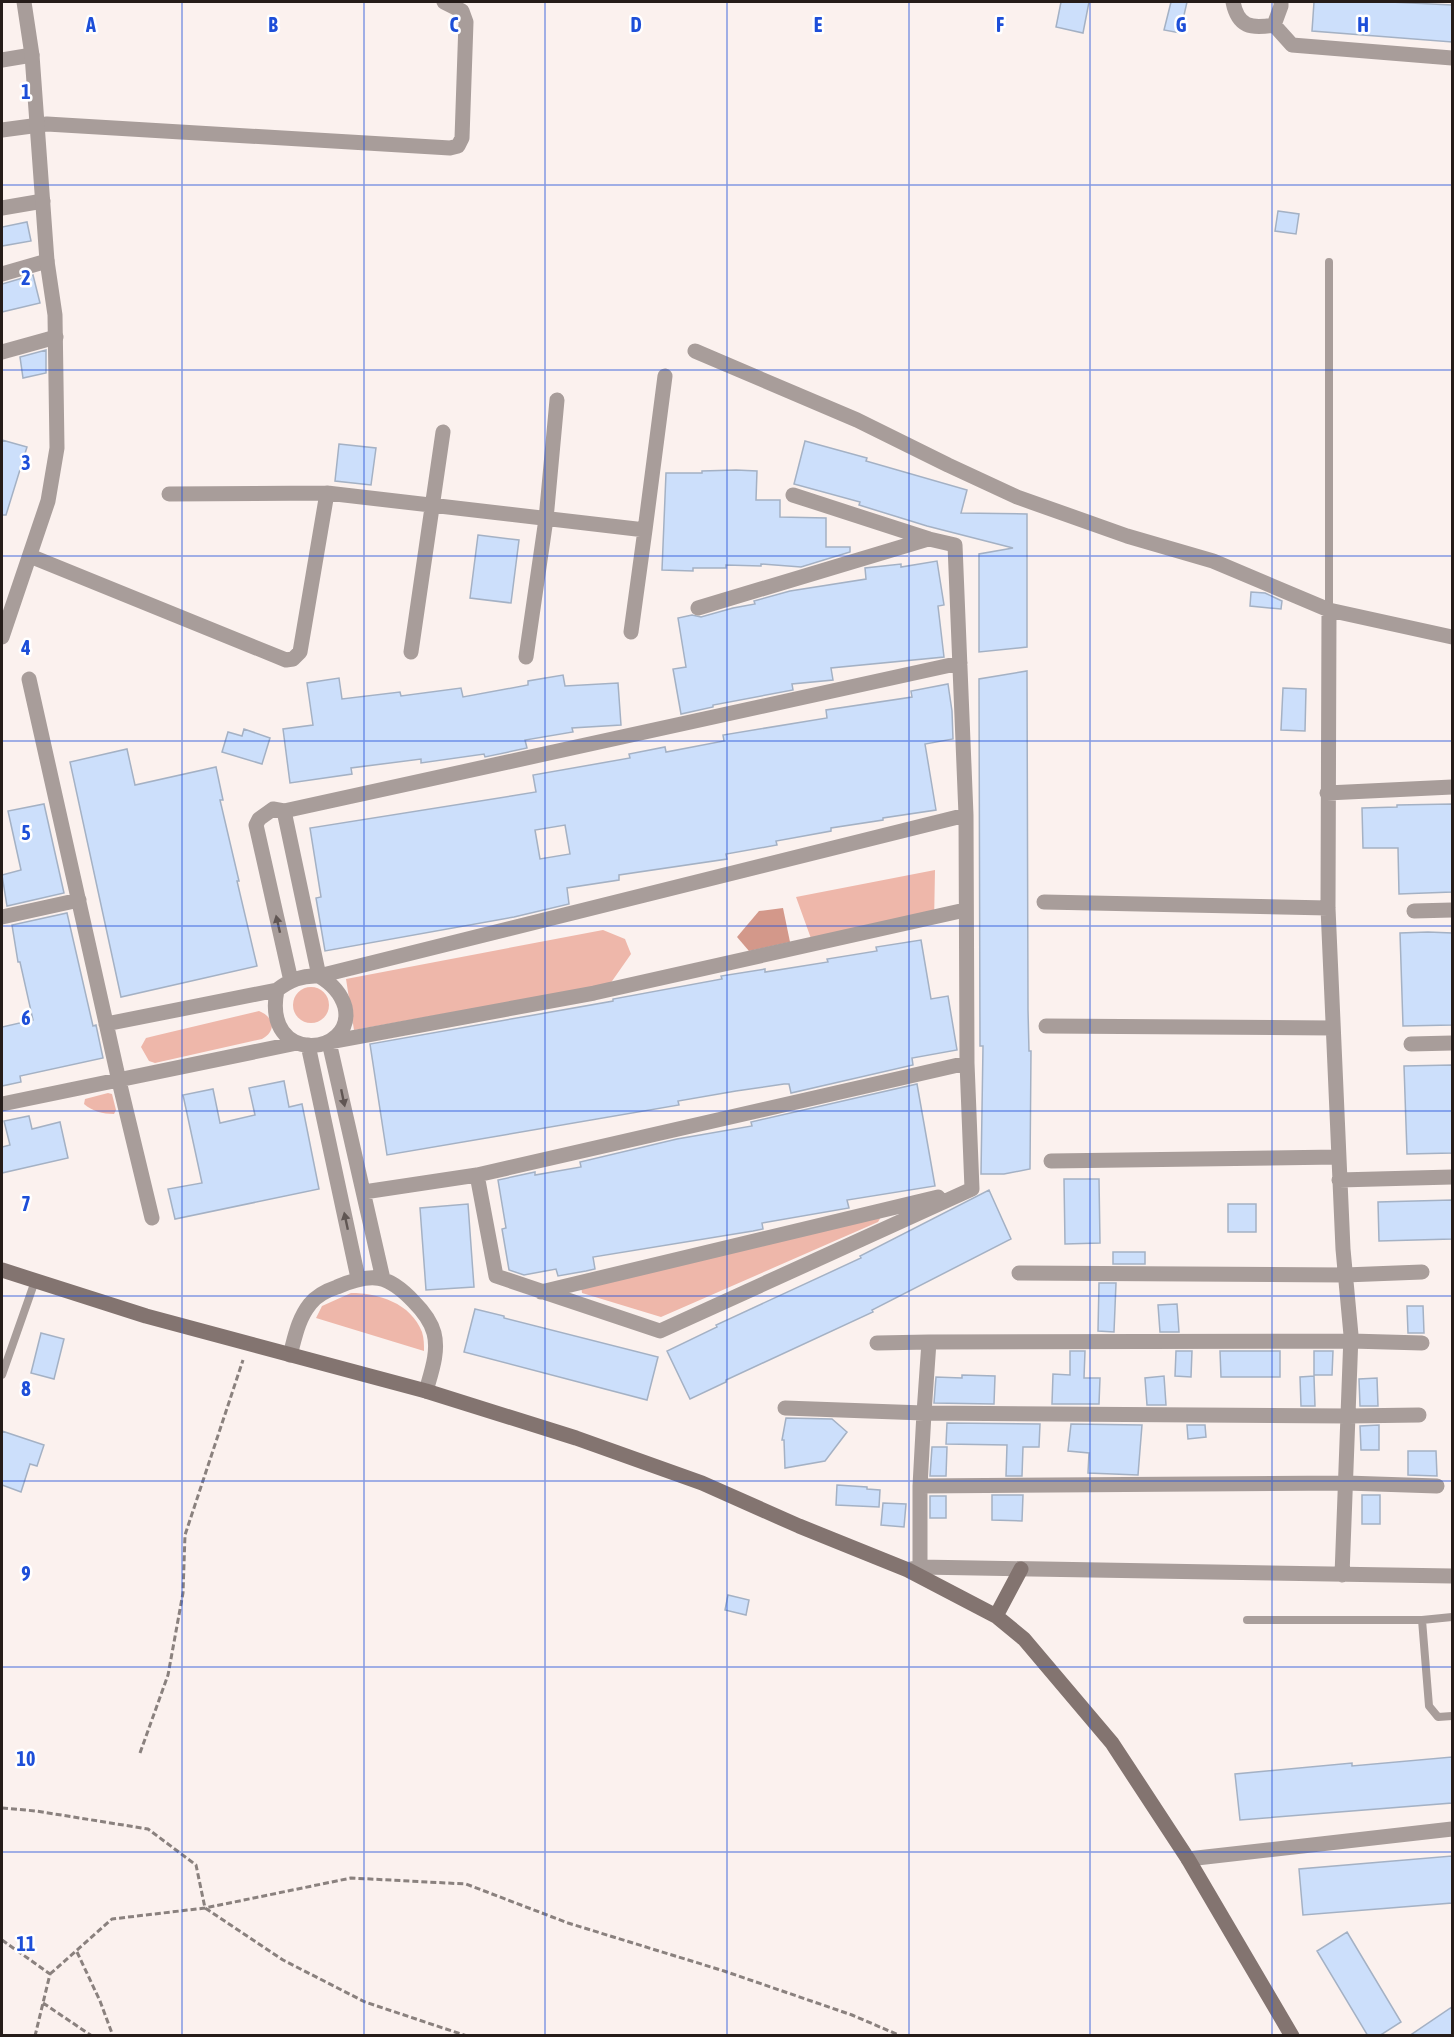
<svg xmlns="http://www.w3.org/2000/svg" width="1454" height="2037" font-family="'Asap Condensed',sans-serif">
<rect width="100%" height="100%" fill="#fbf1ee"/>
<path fill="#eeb7aa" d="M935 870 934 924 813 944 796 897Z
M603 930 625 939 631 954 610 984 354 1030 346 979Z
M293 1005a18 18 0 1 1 36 0a18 18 0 1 1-36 0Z
M259 1011C274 1017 277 1031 262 1039L155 1063 149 1061 141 1047 146 1038 154 1036Z
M108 1093 112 1094 116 1110 114 1114C103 1114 92 1111 84 1104L85 1099Z
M884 1212 878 1222 661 1317 582 1293 581 1285Z
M351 1293C378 1293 411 1303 422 1332 424 1338 424 1345 424 1351L316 1318 322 1306Z"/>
<path fill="#d3988a" d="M783 908 790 942 749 951 737 937 759 911Z"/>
<path fill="#ccdffb" stroke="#a4b1c4" stroke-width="1.5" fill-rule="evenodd" d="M1061 2H1089L1083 33 1056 27Z
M1171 2H1187L1180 33 1164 30Z
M1314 2H1390L1452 5V42L1312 31Z
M1278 211 1299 214 1296 234 1275 231Z
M27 222 31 241 2 246V227Z
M33 275 40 303 2 312V284Z
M46 350V373L23 378 20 357Z
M2 440 27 447 6 515H2Z
M805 441 867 458 866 461 967 490 961 513 1027 514V647L979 652V554L1013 548 927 526 859 505 860 502 794 484Z
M339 444 376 448 371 485 335 481Z
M736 470 757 471 756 500H780V517L826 518V547H850V552L801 567 761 564V566L726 565V568H693V571L662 570 666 473H702V471Z
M478 535 519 540 511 603 470 598Z
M937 561 944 605 938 606 944 657 831 668 833 680 792 684 793 690 713 705V707L681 714 673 669 686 667 678 618 692 615 701 617 733 608 755 604 754 601 790 591 866 579 865 568 901 564V567Z
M1251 592 1265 593 1282 601 1281 609 1250 606Z
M1027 671 1028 1010 1029 1051H1031L1030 1169 1004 1174H981L983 1046H980L979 679Z
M563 675 565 686 618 683 621 725 572 728 573 732 525 740 527 748 485 757 484 754 421 763V759L351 768 352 774 290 783 283 729 313 725 307 683 339 678 342 699 400 692 401 696 461 688 463 697 528 685V681Z
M948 684 952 711 953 739 925 744 936 810 883 818V820L831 828V831L776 841 777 845 726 854 727 859 619 875V880L567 888 569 904 514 917 325 951 316 898 321 897 310 828 536 792 533 775 630 758 629 754 665 747 666 752 724 741 723 735 827 718 826 710 912 697 911 691ZM565 825 570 854 540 859 535 830Z
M1283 688 1306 689 1305 731 1281 730Z
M244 729 270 738 262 764 222 752 228 732 242 736Z
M127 749 135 785 216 767 223 800H220L239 881H237L257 966 121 997 70 762Z
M44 804 64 893 7 906 2 875 21 870 8 811Z
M1452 804V892L1399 894 1398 848H1363L1362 808 1397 807V805Z
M67 913 93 1026 96 1025 103 1058 20 1076 21 1082 2 1086V1027L33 1020 20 962H18L12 925Z
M1428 932 1452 933V1025L1403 1026 1400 933Z
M921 940 931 999 948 996 957 1050 912 1058 913 1065 791 1093 789 1084H784L736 1091 678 1101 679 1105 387 1155 370 1044 613 1001V999L722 979 721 976 765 969V972L828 962 827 959 877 951 876 947Z
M1452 1065V1153L1407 1154 1404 1066Z
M284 1081 289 1107 302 1104 319 1189 175 1219 168 1189 202 1183 183 1095 213 1089 220 1123 255 1115 249 1088Z
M917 1084 935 1186 847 1200 849 1208 762 1223 763 1229 753 1231 593 1257 595 1269 586 1271 558 1276 556 1269 524 1275 509 1270 502 1229 506 1228 498 1180 535 1172V1175L581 1167 580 1162 677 1139 752 1126 751 1122Z
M29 1116 32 1129 60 1122 68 1158 2 1173V1147L10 1145 4 1121Z
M1064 1179H1099L1100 1243 1065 1244Z
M989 1190 1011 1239 872 1310 873 1312 726 1380V1382L690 1399 667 1351 717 1327 716 1325 861 1258 860 1256Z
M1452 1200V1239L1379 1241 1378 1202Z
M468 1204 474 1287 426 1290 420 1208Z
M1228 1204H1256V1232H1228Z
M1113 1252H1145V1264H1113Z
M1099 1283H1116L1114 1332 1098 1331Z
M1177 1304 1179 1332H1160L1158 1305Z
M1407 1306H1423L1424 1333H1408Z
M475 1309 504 1316V1318L658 1357 647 1400 464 1352Z
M41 1333 64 1339 54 1379 31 1373Z
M1070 1351H1085L1084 1378H1100L1099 1404H1052L1053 1374 1070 1375Z
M1176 1351H1192L1191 1377 1175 1376Z
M1220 1351H1280V1377H1221Z
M1314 1351H1333L1332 1375H1314Z
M962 1375 995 1376 994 1404 934 1403 936 1377 962 1378Z
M1164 1376 1166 1405H1147L1145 1378Z
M1314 1376 1315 1406H1301L1300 1377Z
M1377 1378 1378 1406H1360L1359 1379Z
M786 1418 832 1419 847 1432 825 1461 785 1468 784 1440H782Z
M947 1423 1040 1424 1039 1447H1023L1022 1476H1006L1007 1445 946 1444Z
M1071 1424 1142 1425 1138 1475 1088 1473 1089 1453 1068 1451Z
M1187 1425H1205L1206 1437 1188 1439Z
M1379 1425V1450H1361L1360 1426Z
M2 1431 44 1445 37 1466 30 1464 21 1492 2 1485Z
M932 1447H947L946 1476H930Z
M1408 1451H1436L1437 1476 1408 1475Z
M837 1485 867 1487V1489L880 1490 879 1507 836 1505Z
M992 1495H1023L1022 1521 992 1520Z
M1362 1495H1380V1524H1362Z
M930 1496H946V1518H930Z
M883 1503 906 1504 904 1527 881 1525Z
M728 1595 749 1600 746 1615 725 1610Z
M1452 1757V1803L1240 1820 1235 1774 1352 1763V1766Z
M1452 1856V1903L1303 1915 1299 1869Z
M1347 1932 1401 2022 1379 2036H1368L1317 1951Z
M1452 2007V2036H1409Z"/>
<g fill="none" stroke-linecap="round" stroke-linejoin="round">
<path stroke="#8a817e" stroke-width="3" stroke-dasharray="6 3" stroke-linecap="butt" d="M140 1753 168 1675 183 1593 185 1535 243 1360
M2 1808 36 1811 148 1829 196 1865 205 1908 283 1960 365 2002 467 2036
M2 1940 50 1974 35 2036
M77 1952 100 2001 113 2036
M50 1974 112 1919 205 1908 351 1878 466 1884 568 1923 724 1971 852 2015 901 2036
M43 2003 92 2036"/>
<path stroke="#a89d9a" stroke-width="8" d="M1329 262V610
M2 1375 35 1281
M1452 1617 1422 1620 1429 1706 1438 1717 1452 1716
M1247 1620H1422"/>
<path stroke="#a89d9a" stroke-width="15" d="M1233 2C1238 27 1251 29 1274 25L1292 45 1452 58
M1274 25 1281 6V2
M2 60 32 55
M2 130 47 124 450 148 458 146 462 138 466 22 462 11 444 2
M2 208 43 201
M2 274 47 261
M695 351 857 420 948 465 1017 497 1127 536 1213 561 1329 610 1452 637
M2 352 56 337
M169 494 327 493 645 530 665 376
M30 556 286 660 293 659 300 652 327 493
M698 608 928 539
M1329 610 1328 908 1343 1249 1351 1335 1342 1575
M631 632 645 530
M411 652 443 432
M526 657 546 519 557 400
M29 679 119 1081 152 1218
M1327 793 1452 787
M284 811 319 976
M1044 902 1328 908
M1414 911 1452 910
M2 917 79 900
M319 976C331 983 341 993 345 1007 356 1056 262 1066 277 990 290 980 302 975 319 976L966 815
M291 981 256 825 259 819 273 809 284 811 960 663
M106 1024 277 990
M1046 1026 1333 1028
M1411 1044 1452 1043
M308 1045 358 1278
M2 1104 297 1043
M1051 1161 1338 1157
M477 1175 496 1276 660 1331 972 1189 967 1063 966 815 955 545 929 539 793 495
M1339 1180 1452 1177
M364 1192 477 1175 967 1063
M1019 1273 1345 1275 1422 1272
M383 1279 329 1042 594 993 965 910
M541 1292 938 1197
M877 1343 929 1342
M290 1355C295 1337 298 1319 310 1304 316 1296 328 1290 337 1287 372 1272 388 1274 414 1302 422 1310 431 1322 434 1333 439 1352 431 1373 426 1391
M785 1408 924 1413 929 1342 1351 1341 1422 1343
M920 1486 1346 1483 1437 1486
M920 1567V1486L924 1413 1349 1416 1419 1415
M911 1569 920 1567 1452 1576
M1188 1859 1452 1829"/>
<path stroke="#a89d9a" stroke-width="15" d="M2 637 48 501 57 448 55 315 47 261 32 55 24 2"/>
<path stroke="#837470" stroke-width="15" d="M2 1270 146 1316 426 1391 576 1438 702 1483 799 1526 908 1570 996 1616 1024 1639 1112 1743 1188 1859 1292 2036
M996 1616 1021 1569"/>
</g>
<defs><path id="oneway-solid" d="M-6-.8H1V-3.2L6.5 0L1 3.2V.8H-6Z" transform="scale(1.5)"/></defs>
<g fill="#605653">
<use href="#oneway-solid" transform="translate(278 924) rotate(-103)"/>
<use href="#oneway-solid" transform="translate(343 1098) rotate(78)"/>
<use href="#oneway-solid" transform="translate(346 1221) rotate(-102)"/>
</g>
<path fill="none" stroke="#1d4ed8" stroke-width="1.5" stroke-opacity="0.55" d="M182 2V2036M364 2V2036M545 2V2036M727 2V2036M909 2V2036M1090 2V2036M1272 2V2036M2 185H1452M2 370H1452M2 556H1452M2 741H1452M2 926H1452M2 1111H1452M2 1296H1452M2 1481H1452M2 1667H1452M2 1852H1452"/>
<g font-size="20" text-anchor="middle" font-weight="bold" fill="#1d4ed8" stroke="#fff" stroke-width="5" stroke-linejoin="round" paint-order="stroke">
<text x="91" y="32">A</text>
<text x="273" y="32">B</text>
<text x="454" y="32">C</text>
<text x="636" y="32">D</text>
<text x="818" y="32">E</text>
<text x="1000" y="32">F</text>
<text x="1181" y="32">G</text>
<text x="1363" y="32">H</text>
<text x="26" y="99">1</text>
<text x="26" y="285">2</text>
<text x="26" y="470">3</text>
<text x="26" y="655">4</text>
<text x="26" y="840">5</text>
<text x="26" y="1025">6</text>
<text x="26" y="1211">7</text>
<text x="26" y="1396">8</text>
<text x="26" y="1581">9</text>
<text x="26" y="1766">10</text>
<text x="26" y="1951">11</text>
</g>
<rect width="1454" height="2037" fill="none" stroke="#251c19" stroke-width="6"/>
</svg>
